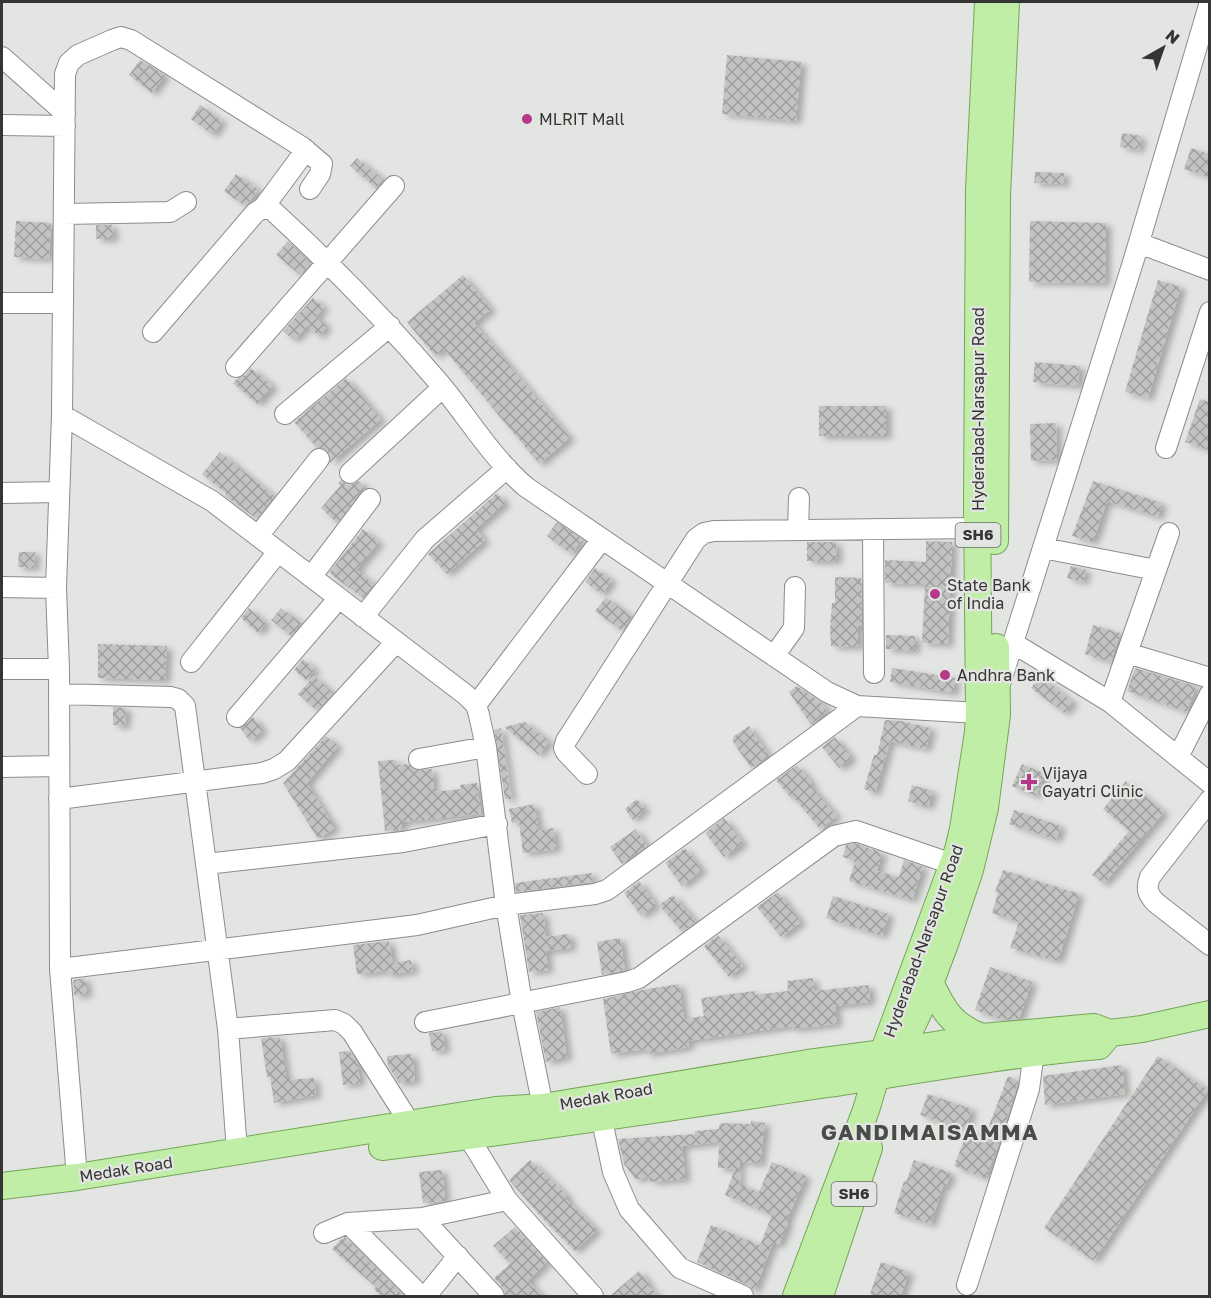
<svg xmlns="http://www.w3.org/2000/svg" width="1211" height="1298" font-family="'Golos Text',sans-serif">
<defs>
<pattern id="building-cross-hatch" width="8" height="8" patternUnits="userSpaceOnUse" patternTransform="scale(1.5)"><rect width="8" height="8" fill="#c2c4c1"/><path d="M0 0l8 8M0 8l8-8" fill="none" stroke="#9ea09e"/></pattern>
<filter id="shadow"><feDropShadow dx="5.5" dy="3" stdDeviation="3" flood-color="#0004"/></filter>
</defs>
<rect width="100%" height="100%" fill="#e3e5e2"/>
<path fill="url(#building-cross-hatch)" filter="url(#shadow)" d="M727 55 801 62 796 121 722 114Z
M140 60 165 75 152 93 129 75Z
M200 105 222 121 213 135 191 119Z
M1122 133 1141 136 1139 150 1120 147Z
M1191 148 1209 154V177L1184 169Z
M357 158 384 180 376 188 350 166Z
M1035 172 1064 173V184L1034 183Z
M236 174 259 190 245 206 224 191Z
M16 221 51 223 49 259 14 257Z
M1030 221 1106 223 1105 283 1029 282Z
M96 225H112L113 239H96Z
M288 241 311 263 300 275 276 255Z
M463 275 491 309 474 323 570 438 539 464 444 349 435 356 407 322Z
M1158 280 1181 287 1148 398 1125 392Z
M313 298 324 307 316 317 327 326 319 336 307 326 294 340 283 331Z
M1035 362 1080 366 1078 386 1033 382Z
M251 368 273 386 257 404 233 383 237 379 245 375Z
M346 378 381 419 330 463V455L327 450 317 448 294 422Z
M1200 399 1209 402V450L1185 442Z
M819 406H886V436H819Z
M1056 423 1057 460 1031 461 1030 424Z
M220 452 274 496 257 519 225 496 227 494 202 474Z
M341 480 347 485 353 484 359 481 365 487 337 523 321 508 341 485 338 483Z
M1093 481 1162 503 1158 517 1107 501 1093 542 1072 536Z
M497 493 505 503 476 529 485 540 447 574 428 554Z
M557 522 582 539 571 554 547 536Z
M363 529 379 542 356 570 374 584 363 598 329 573Z
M926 541 952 542 948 644 922 643 925 584 885 583V560L926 562Z
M807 542H836L837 561H807Z
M19 552H35L34 568 18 567Z
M1071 566 1086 570 1083 582 1067 578Z
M595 568 612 580 602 594 585 582Z
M835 577 861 578 862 626H858V647L831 646 830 630 832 603H835Z
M606 597 632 617 622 631 595 611Z
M249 608 266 623 258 633 241 618Z
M281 608 301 623 291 636 271 620Z
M1093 625 1120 633 1111 662 1085 654Z
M886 635 915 636V651L886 649Z
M98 644 167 646 165 680 98 678Z
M303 659 315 669 306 680 294 670Z
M892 668 955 678 953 693 890 682Z
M1135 668 1196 686 1187 712 1127 691Z
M314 676 333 693 317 711 298 694Z
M1040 676 1073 702 1064 713 1031 688Z
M797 686 822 703 827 711 811 725 789 692Z
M113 707 126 708 125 726 113 725Z
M253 717 263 730 250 741 240 728Z
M885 720 901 721 931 728 926 749 890 741 875 793 864 789 874 755H877Z
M525 722 549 741 539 755 504 727Z
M749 726 769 756 751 768 733 742V737Z
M501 728 511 799H505L494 730Z
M326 736 338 746 307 783 335 828 318 839 283 783Z
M835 737 852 758 839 768 822 747Z
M396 760 397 765 408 764 416 770 432 769 434 792 461 789 460 785 477 783 481 814 402 822V829L385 831 378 761Z
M1022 764 1045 774 1036 796 1012 786Z
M797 765 812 783 810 785 837 816 820 829 794 798 792 799 776 780Z
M1126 781 1164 812 1104 884 1092 875 1129 831 1103 809Z
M912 785 933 791 928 807 908 801Z
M637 799 645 809 633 820 625 809Z
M534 804 539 830 553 828 556 849 523 853 519 822 512 823 509 809Z
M1014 810 1061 826 1056 840 1009 824Z
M724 818 743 843 724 857 705 833Z
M636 829 647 846 622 864 610 847Z
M855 843 882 853 877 871 899 877 904 860 923 867 912 900 849 881 855 861 843 857 846 845Z
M685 848 702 870 682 886 665 863Z
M1003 870 1079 894 1058 961 1010 948 1019 922 992 913 998 893 995 892Z
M592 873V882L516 892 515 883Z
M639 881 656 905 641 916 624 893Z
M778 892 801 922 781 937 757 907Z
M673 895 696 922 682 932 659 905Z
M833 896 889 914 882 936 826 918Z
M543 913 546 937 569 934 571 948 546 951 548 970 529 972 520 915Z
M718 935 743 966 729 977 704 946Z
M620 938 625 970 602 975 597 942Z
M389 941 393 963 411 960 413 971 388 975 387 971 357 974 353 945Z
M990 967 1032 982 1019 1019 1003 1020 975 1010Z
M85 978 87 994 74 996 73 980Z
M813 978 814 991 869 985 870 1002 835 1006 837 1024 793 1029 792 1026 688 1041 689 1047 646 1054V1049L611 1054 603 999 642 990 679 984 684 1019 704 1016 701 998 755 991V995L788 991 787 981Z
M560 1007 567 1057 546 1062 536 1012Z
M442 1031 445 1050 432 1051 429 1033Z
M280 1037 286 1078H290V1080L314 1078 316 1095 274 1103 270 1076 267 1077 261 1038Z
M350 1051 358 1064 360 1083 343 1085 339 1052Z
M412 1054 415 1081 399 1083 388 1066 387 1056Z
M1158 1056 1208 1090 1094 1261 1044 1228Z
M1122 1065 1125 1094 1045 1105 1043 1076Z
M1008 1076 1018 1080 1017 1086 999 1144 985 1178 954 1166 968 1130 985 1136Z
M928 1094 972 1109 965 1130 920 1115Z
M751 1121 765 1123 760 1164 740 1161 739 1184 759 1192 772 1162 806 1176 786 1222 788 1223 779 1245 773 1243 754 1292 748 1285 697 1262 711 1225 760 1245 772 1215 725 1195 735 1169 718 1168 719 1142 682 1146 685 1179 650 1182V1175L636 1180 624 1164 618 1139 695 1134V1131L719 1129 720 1123 751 1124Z
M530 1160 568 1196 566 1199 597 1230 575 1251 546 1222 509 1180Z
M914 1160 951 1173 946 1187 943 1186 931 1224 894 1213 904 1181 906 1182Z
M442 1170 445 1201 423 1203 419 1172Z
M515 1227 547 1262 528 1281 542 1296H506L503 1288 494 1278 510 1264 493 1246Z
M345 1237 403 1295 401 1296H381L374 1289 376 1287 332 1249 341 1239Z
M881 1262 909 1272 901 1296H877L870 1294Z
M639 1271 649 1283 647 1285 659 1296H610Z"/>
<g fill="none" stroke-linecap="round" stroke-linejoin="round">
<defs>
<path id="minor" d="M2 57 65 113
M2 125 65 126
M263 208 306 150
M64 214 170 212 186 202
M1139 243 1210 270
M2 303H63
M153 332 255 213 263 208 272 210C332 265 388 323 441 385 469 419 493 459 526 487L827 692 857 706 979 713
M236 367 394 186
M285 414 390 326
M62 415 212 501 466 695 476 705 479 715 486 747 506 905 522 1003 543 1107
M1166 448 1210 312
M350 473 442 388
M2 493 59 492
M873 529 874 673
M798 530 799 498
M258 536 319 459
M1043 548 1156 570
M311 577 370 499
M2 587 56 588
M363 617 425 539 507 468
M1013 643 1110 702 1210 783
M1127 653 1210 678
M774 656 794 628 795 587
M191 662 278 552
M2 669H59
M1001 681 1134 259 1210 2
M59 694 171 697 178 699 185 706 228 1029 237 1151
M1110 702 1169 533
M476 705 602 539
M237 717 339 598
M1178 757 1210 694
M419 759 486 747
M2 767 58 766
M587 774 566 752 564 748 566 741 696 539 704 533 714 531 978 528
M59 799 262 773 274 769 287 761 396 642
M1210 800 1150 877C1146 888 1147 893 1155 902L1210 945
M206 864 403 842 497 824
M60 969 417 925 506 905 595 894 607 890 857 706
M425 1022 627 982 639 978 834 836 856 831 952 864
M228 1029 335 1020 344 1024 352 1032 411 1125
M601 1116 613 1172 629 1209 680 1268 743 1296
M468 1136 507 1200 593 1296
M77 1177 60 969 59 669 56 588 62 415 65 74 69 63 78 55 112 40 121 37 131 40 302 147 322 164 320 174 310 189
M422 1218 494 1296
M348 1223 421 1296
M324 1233 348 1223 422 1218 507 1200
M967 1285 1029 1089 1034 1052
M426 1296 458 1256"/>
<path id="major" d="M995 541 997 195 1006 2
M930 982C943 1010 952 1026 982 1037
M898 1055 922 1005 946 941 970 870 985 808 997 715 996 647
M382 1147C531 1129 680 1106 828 1084 918 1070 1008 1054 1099 1046L1110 1033
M2 1186 77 1177 496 1110 543 1107 808 1063 899 1051 982 1037 1094 1027 1110 1033 1142 1029 1210 1014
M796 1296 866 1110 883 1053 958 850 963 829 978 732 979 713 977 501 979 190 988 2
M820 1296 869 1148"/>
</defs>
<use href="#minor" stroke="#8b8d8b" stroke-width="22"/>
<use href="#major" stroke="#75a558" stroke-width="28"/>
<use href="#minor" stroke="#fff" stroke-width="20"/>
<use href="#major" stroke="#c1eea6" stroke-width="26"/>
</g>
<g fill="#b53989" stroke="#e3e5e2" stroke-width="2">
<circle cx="527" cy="119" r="6"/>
<circle cx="935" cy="594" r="6"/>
<circle cx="945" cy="675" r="6"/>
<path d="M1026 773h6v6h6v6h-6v6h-6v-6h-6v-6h6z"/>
</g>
<g text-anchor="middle" stroke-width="4.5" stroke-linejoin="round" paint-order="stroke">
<g fill="#e3e5e2" stroke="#696a68" stroke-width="1.5">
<rect x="955.5" y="523" width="45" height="24" rx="4.5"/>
<rect x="831.5" y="1182" width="45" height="24" rx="4.5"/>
</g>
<g font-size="15" font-weight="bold" fill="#353534">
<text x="978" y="540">SH6</text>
<text x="854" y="1199">SH6</text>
</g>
<g font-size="16" fill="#353534" stroke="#e3e5e2" text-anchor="start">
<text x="539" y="125">MLRIT Mall</text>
<text x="947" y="591">State Bank<tspan x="947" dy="18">of India</tspan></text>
<text x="957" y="681">Andhra Bank</text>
<text x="1042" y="779">Vijaya<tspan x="1042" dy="18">Gayatri Clinic</tspan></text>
</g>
<g font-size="16" fill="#353534" stroke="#e3e5e2">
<text transform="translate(978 409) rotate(-90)" y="6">Hyderabad-Narsapur Road</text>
<text transform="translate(923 941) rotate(-70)" y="6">Hyderabad-Narsapur Road</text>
<text transform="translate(606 1096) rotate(-10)" y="6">Medak Road</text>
<text transform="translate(126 1169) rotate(-9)" y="6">Medak Road</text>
</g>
<g font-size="22" font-weight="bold" letter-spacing="1.5" fill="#4a4c4a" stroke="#e3e5e2">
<text x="930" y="1140">GANDIMAISAMMA</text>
</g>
</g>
<rect width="1211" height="1298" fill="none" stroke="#353534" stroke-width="6"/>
<g transform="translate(1163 48) rotate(40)" stroke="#e3e5e2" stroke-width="4.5" paint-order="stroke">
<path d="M0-4.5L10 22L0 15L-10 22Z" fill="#353534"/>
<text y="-9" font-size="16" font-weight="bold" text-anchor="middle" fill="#353534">N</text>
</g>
</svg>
